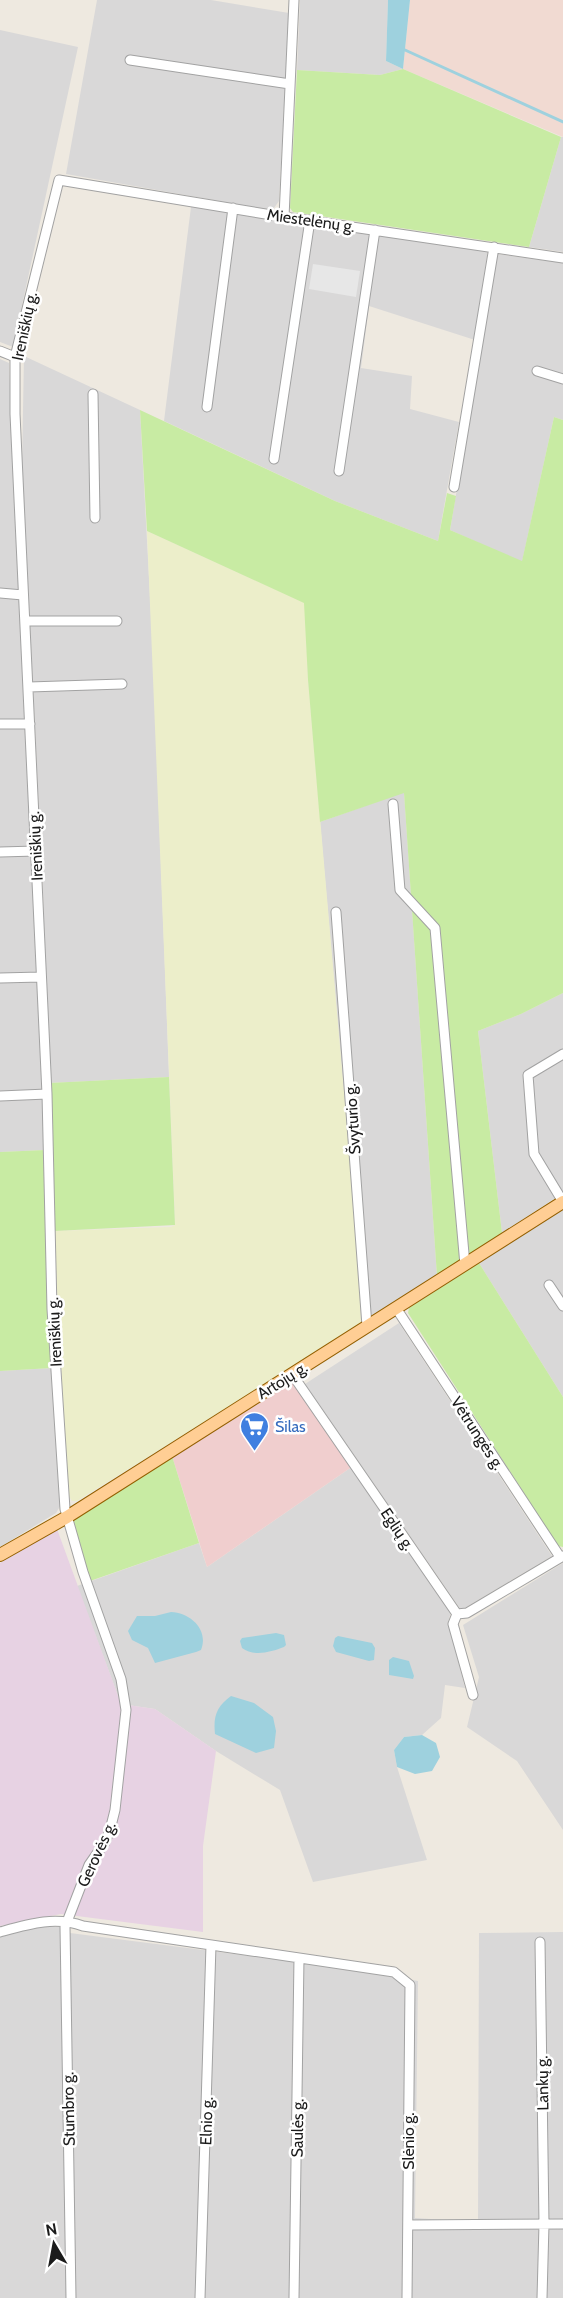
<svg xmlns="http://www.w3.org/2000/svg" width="563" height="2298" font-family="Cabin,sans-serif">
<rect width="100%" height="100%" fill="#eee9e0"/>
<path fill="#d9d8d8" d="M97 0H211L289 13 279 201 274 208 264 209 66 174Z
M300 0H388L386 61 403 69 380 75 297 70Z
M0 30 78 47 13 347 0 342Z
M561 137H563V252L529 247Z
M191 207 488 250 475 340 369 306 361 368 412 376 410 409 459 422 438 541 335 501 164 421Z
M497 254 563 263V420L554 417 522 562 450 530Z
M24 356 140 410 153 653 169 1077 49 1083 43 891 22 464Z
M0 359 9 363 22 655 33 845 45 1150 0 1152Z
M404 792 437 1276 361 1324 359 1264 320 822Z
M563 993V1193L502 1233 478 1031 521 1014Z
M563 1209V1397L479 1263Z
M399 1323 552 1556 461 1610 305 1384Z
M52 1368 62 1503 56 1513 0 1547V1371Z
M353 1466 451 1612 448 1622 465 1688 445 1685 441 1718 422 1735 404 1737 394 1750 397 1767 427 1860 313 1882 280 1790 216 1751 155 1709 121 1704 77 1586 199 1543 207 1567Z
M563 1563V1830L517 1761 467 1727 479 1677 463 1625Z
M43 1926 60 1927 70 1933 296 1962 418 1981 415 2218 478 2222 479 1933 563 1932V2298H0V1936Z"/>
<path fill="#f0cece" d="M292 1383 298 1387 353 1466 207 1567 172 1456 288 1384Z"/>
<path fill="#e7d2e3" d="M57 1529 121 1704 155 1709 216 1751 203 1846V1932L61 1914 0 1926V1563Z"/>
<path fill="#f1dad2" d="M410 0H563V137L403 69Z"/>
<path fill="#eceeca" d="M147 531 305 603 308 680 359 1264 361 1324 77 1501H72L68 1495 54 1231 171 1227 175 1225V1220Z"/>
<path fill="#c8eba3" d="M403 69 561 137 529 247 293 212 290 208 297 70 380 75Z
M140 410 335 501 438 541 447 493 456 496 450 530 522 561 554 417 563 420V993L521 1014 478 1031 502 1233 437 1276 404 793 320 822 308 680 304 603 147 531Z
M169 1077 175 1225 54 1231 49 1083Z
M45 1150 52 1368 0 1371V1152Z
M479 1263 563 1397V1547L558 1546 408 1313 409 1308Z
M172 1456 199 1543 90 1581 72 1520Z"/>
<path fill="#e7e7e7" d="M313 264 360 271 356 297 309 289Z"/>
<path fill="#9ed1de" d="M388 0H410L403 69 386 61Z
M171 1612C191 1613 209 1630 201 1650L196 1652 155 1663 148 1648 132 1640 128 1631 137 1616H155Z
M276 1633 284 1635 286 1645 284 1647C271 1652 254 1657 242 1648L240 1641 242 1638Z
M338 1636 372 1643 375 1648 374 1660 369 1661 336 1652 333 1646 335 1638Z
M393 1657 409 1661 414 1676 413 1679 389 1675V1660Z
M231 1696 254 1703 273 1717 276 1731 274 1748 256 1753 215 1734C213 1716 217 1706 231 1696Z
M422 1735 436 1743 440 1757 432 1771 415 1774 397 1767 394 1750 404 1737Z"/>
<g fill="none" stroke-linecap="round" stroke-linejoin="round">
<path stroke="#9ed1de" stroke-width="3" d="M405 50 563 122"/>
<defs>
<path id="minor" d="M130 60 290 84
M284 217 294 0
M0 351 15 357
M537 371 563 379
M93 394 95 518
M207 407 233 208
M274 459 310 220
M339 471 375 230
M454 487 494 247
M0 593 23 595
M25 621H117
M29 687 122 684
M0 724H30
M393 804 400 890 435 928 465 1265
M0 852 36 851
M336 912 367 1326
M0 978 41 977
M0 1096 47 1094
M563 1202 534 1154 528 1075 563 1054
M549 1285 563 1306
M396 1308 560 1557
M292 1374 457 1614 453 1624 473 1695
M457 1614 467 1613 563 1556
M0 1932C29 1924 55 1916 83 1926L394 1972 410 1985 407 2298
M540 1942 544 2224 542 2298
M408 2225 563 2224
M71 2298 65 1927 89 1865 105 1842 110 1830 115 1810 126 1710 121 1679 83 1572 65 1509 52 1309 47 1094 15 414V357L59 180 284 217 563 258
M200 2298 211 1945
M294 2298 299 1958"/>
<path id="major" d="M0 1555 67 1517 563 1202"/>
</defs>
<use href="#minor" stroke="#a2a2a2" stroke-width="11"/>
<use href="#major" stroke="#935f00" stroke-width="14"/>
<use href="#minor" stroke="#fff" stroke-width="9"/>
<use href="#major" stroke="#ffce94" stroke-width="12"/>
</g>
<defs>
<symbol id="supermarket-pin" viewBox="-11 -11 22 30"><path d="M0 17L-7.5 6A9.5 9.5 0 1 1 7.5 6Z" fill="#3f7fe0" stroke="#fff"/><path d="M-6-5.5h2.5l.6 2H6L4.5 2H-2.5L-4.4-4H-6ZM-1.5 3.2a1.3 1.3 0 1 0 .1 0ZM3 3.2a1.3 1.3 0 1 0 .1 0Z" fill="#fff"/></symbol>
</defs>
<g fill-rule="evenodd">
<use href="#supermarket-pin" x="238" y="1410" width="33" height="45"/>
</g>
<g text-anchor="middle" stroke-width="5" stroke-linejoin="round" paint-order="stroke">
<g font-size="16" fill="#1b1b1b" stroke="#fff">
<text transform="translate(311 220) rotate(8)" y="6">Miestelėnų g.</text>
<text transform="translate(24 326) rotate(-78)" y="6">Ireniškių g.</text>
<text transform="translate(35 846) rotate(-93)" y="6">Ireniškių g.</text>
<text transform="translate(352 1119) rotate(-94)" y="6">Švyturio g.</text>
<text transform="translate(54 1332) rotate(-93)" y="6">Ireniškių g.</text>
<text transform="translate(282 1380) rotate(-32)" y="6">Artojų g.</text>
<text transform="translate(478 1433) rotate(57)" y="6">Vėtrungės g.</text>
<text transform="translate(398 1529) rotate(56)" y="6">Eglių g.</text>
<text transform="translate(96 1854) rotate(-65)" y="6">Gerovės g.</text>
<text transform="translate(542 2083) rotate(-91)" y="6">Lankų g.</text>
<text transform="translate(68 2109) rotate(-91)" y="6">Stumbro g.</text>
<text transform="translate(206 2121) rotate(-88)" y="6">Elnio g.</text>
<text transform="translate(297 2128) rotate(-89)" y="6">Saulės g.</text>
<text transform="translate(408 2141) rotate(-90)" y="6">Slėnio g.</text>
</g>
<g font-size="16" fill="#366cbe" stroke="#fff" text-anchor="start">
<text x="275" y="1432">Šilas</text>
</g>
</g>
<g transform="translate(54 2244) rotate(350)" stroke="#ffffff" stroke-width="4.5" paint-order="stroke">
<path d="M0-4.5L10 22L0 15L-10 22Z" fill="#1b1b1b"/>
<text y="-9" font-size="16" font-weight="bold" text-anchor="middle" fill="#1b1b1b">N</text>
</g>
</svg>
